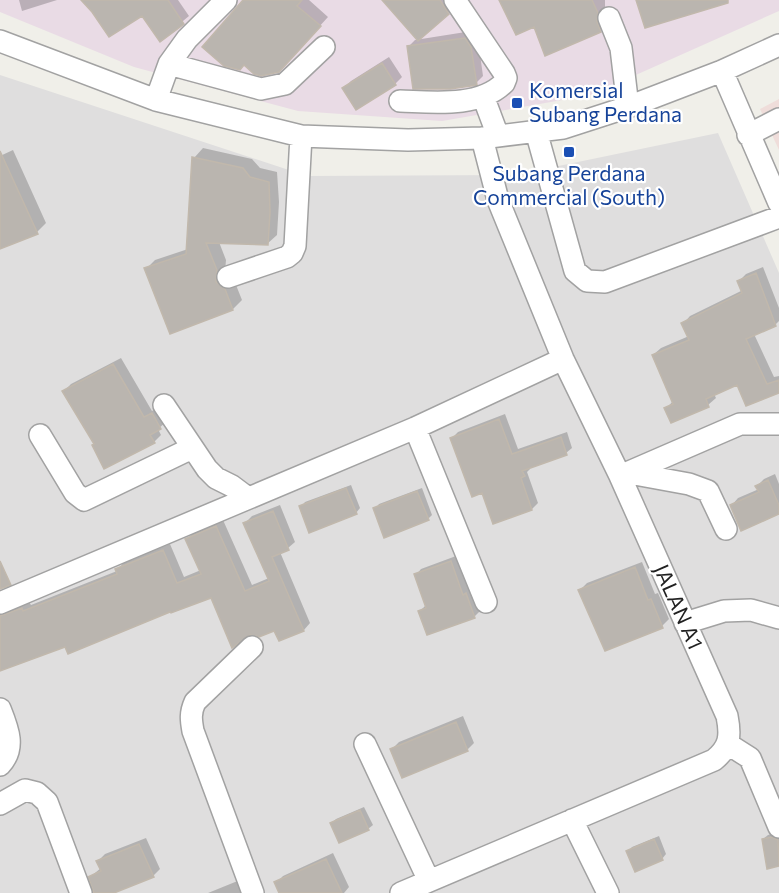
<svg xmlns="http://www.w3.org/2000/svg" width="779" height="893" font-family="Commissioner,sans-serif">
<rect width="100%" height="100%" fill="#f0efe9"/>
<path fill="#dfdede" d="M0 75 307 176 515 175 718 133 779 273V893H0Z"/>
<path fill="#efddda" d="M779 99V150L760 109Z"/>
<path fill="#e9dbe5" d="M0 0H779V11L591 95 442 121 298 111 134 67 0 12Z"/>
<path fill="#0003" d="M19 0H57L22 11Z
M83 0H178L189 16 160 40 142 14Z
M245 0H309L328 17 287 62Z
M384 0H454L456 4 448 12Z
M501 0H605V13L609 21 600 30 535 25Z
M472 31 478 40 483 76 476 83 408 47 415 40Z
M389 57 402 77 395 84 344 88 351 81Z
M203 148 252 159 260 168 277 172 279 202 277 235 267 244 219 242 226 260 225 272 234 280 242 300 233 309 171 332 146 269 155 260 188 249 194 158Z
M13 150 46 223 37 232 0 247V156Z
M763 267 779 308V321L775 325 754 334 774 377 779 376V391L738 383 714 394 716 398 708 405 666 409 673 401 653 355 661 348 689 336 683 324 690 316 743 290 739 281 746 274Z
M121 358 152 411 159 407 167 421 158 429 161 435 154 442 95 443 64 391 71 384Z
M505 414 518 449 567 432 572 448 566 453 529 467 530 469 527 472 538 503 532 509 483 491 452 438 458 432Z
M775 474 779 484V513L732 505 738 498 759 489 757 486 764 479Z
M351 485 360 508 356 513 301 507 305 502Z
M422 488 432 515 428 519 375 509 379 504Z
M280 505 295 542 288 548 280 552 310 623 304 630 279 640 274 629 212 596 0 668V608L29 602 31 605 117 571 124 562 170 544 184 577 201 570 187 539 194 532 223 520 252 585 269 578 245 523 252 516Z
M456 556 469 590 472 589 480 611 474 617 420 611 427 604 416 575 421 569Z
M642 562 655 594 658 593 669 619 662 626 580 590 587 583Z
M463 716 474 743 467 750 392 749 399 742Z
M364 807 373 825 368 829 332 823 336 819Z
M777 833 779 834V865L768 867 763 839 768 835Z
M659 836 666 854 662 859 628 852 632 847Z
M146 838 160 869 153 876 110 893H96L90 877 101 868 98 861 105 854Z
M333 853 349 887 344 893H281L276 883 283 876Z
M240 880 245 893H208Z"/>
<path fill="#bab5af" stroke="#c1b8ac" stroke-width="1.5" d="M81 0H168L184 24 160 42 142 16 109 37 92 12Z
M243 0H302L297 6 321 26 279 72 261 76 254 74 244 65 240 70 224 66 202 47Z
M382 0H440L449 14 418 41Z
M499 0H592L598 13 597 22 601 32 545 56 534 27 516 35Z
M636 0H728V3L645 28Z
M465 38 471 47 477 85 450 89H413L407 46Z
M382 63 396 85 356 110 342 88Z
M0 151 38 234 0 249Z
M192 157 243 168 250 177 269 182 270 212 268 245 206 243 217 270 216 282 225 289 233 310 170 334 144 268 186 254Z
M756 273 776 326 746 339 767 384 779 380V393L746 406 737 385 706 399 709 407 671 423 664 408 673 404 652 355 689 340 681 323 742 293 737 281Z
M113 364 144 417 152 413 161 429 150 435 155 443 104 469 92 445 94 444 62 391Z
M499 419 512 454 561 437 567 455 522 471 525 476 521 478 532 510 493 524 482 493 472 497 450 438Z
M768 480 779 505V514L741 531 730 505 759 492 755 486Z
M346 488 357 514 309 533 299 506Z
M417 491 429 520 384 538 373 508Z
M273 511 289 550 272 557 304 631 279 641 274 631 259 637 250 635 232 648 211 598 171 613 170 612 68 654 65 647 0 671V616L22 608 23 611 117 574 115 569 163 550 177 583 201 574 185 539 216 526 245 591 269 581 243 523Z
M0 561 11 585 0 589Z
M451 561 463 595 466 593 475 618 427 635 418 611 426 608 414 574Z
M635 567 648 600 651 599 663 628 605 651 578 590Z
M456 722 468 751 402 778 390 749Z
M360 810 369 830 339 843 330 823Z
M772 837 778 840 779 866 767 869 762 839Z
M654 839 663 860 635 872 626 851Z
M139 844 154 877 114 893H94L88 877 101 871 96 861Z
M326 859 342 893H279L274 882Z"/>
<g fill="none" stroke-linecap="round" stroke-linejoin="round">
<defs>
<path id="minor" d="M609 18 621 48 628 107
M0 41 156 100 301 136 408 140 482 138 563 128 628 107 722 71 779 45
M169 64 261 89 285 84 324 47
M722 71 779 203
M483 96 498 136
M156 100 169 64 187 39 226 0
M400 101C432 102 479 108 504 83L506 78 504 73 455 0
M536 131 575 271 587 281 605 282 779 217
M748 135 779 119
M228 277 287 257 292 253 295 246 301 136
M164 405 207 469 216 478 232 486 248 498
M415 428 486 602
M40 435 75 493 84 500 192 448
M629 473 689 484 708 491 726 529
M620 476 740 424H779
M0 603 415 428 563 359
M685 623 724 611 751 610 779 618
M252 647 195 702C190 713 191 720 193 731L253 893
M0 709C8 729 16 748 0 765
M365 744 429 881
M728 744 750 758 779 827
M0 804 25 790 37 793 47 802 81 893
M572 820 608 893
M401 893 714 760C730 747 731 736 727 716L620 476 563 359 498 200 482 138"/>
</defs>
<use href="#minor" stroke="#a2a2a2" stroke-width="24"/>
<use href="#minor" stroke="#fff" stroke-width="21"/>
</g>
<g fill="#1a4fb4" stroke="#fff" stroke-width="2">
<rect x="511" y="97" width="12" height="12" rx="3"/>
<rect x="563" y="146" width="12" height="12" rx="3"/>
</g>
<g text-anchor="middle" stroke-width="4.5" stroke-linejoin="round" paint-order="stroke">
<g font-size="21" fill="#164399" stroke="#fff" text-anchor="start">
<text x="529" y="98">Komersial<tspan x="529" dy="24">Subang Perdana</tspan></text>
<text x="569" y="181" text-anchor="middle">Subang Perdana<tspan x="569" dy="24">Commercial (South)</tspan></text>
</g>
<g font-size="21" fill="#212121" stroke="#fff">
<text transform="translate(678 607) rotate(66)" y="7">JALAN A1</text>
</g>
</g>
</svg>
